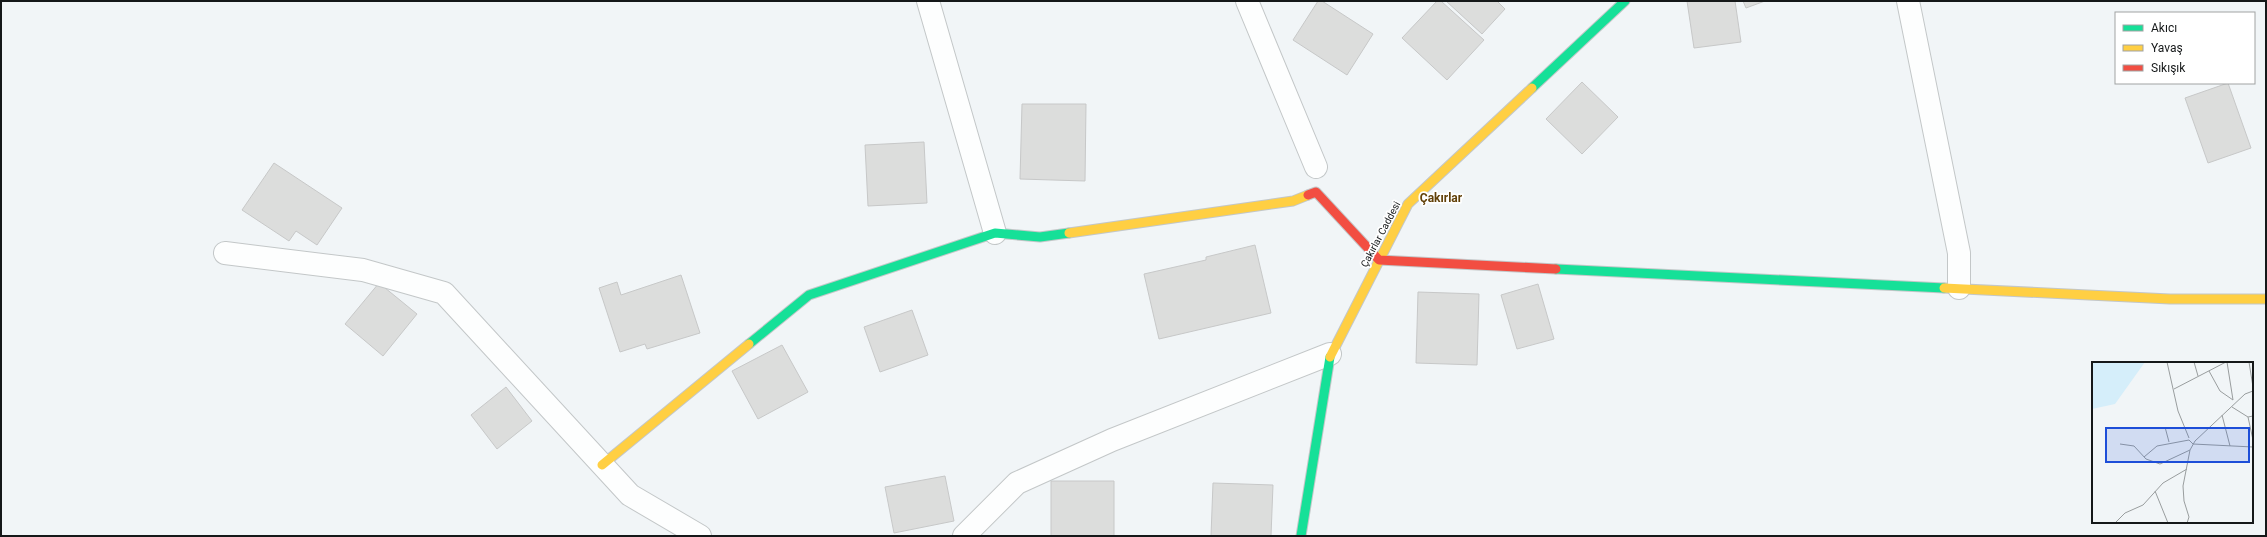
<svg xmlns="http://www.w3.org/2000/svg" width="2267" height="537" font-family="Roboto,sans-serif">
<rect width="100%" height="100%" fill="#f1f5f7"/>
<path fill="#dcdddc" stroke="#c7c8c8" d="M1318 1H1322L1373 34 1347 75 1293 40Z
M1437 1H1441L1484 40 1447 80 1402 38Z
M1446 1H1497L1505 9 1482 34Z
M1687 1H1735L1741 42 1694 48Z
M1743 1H1765L1746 8Z
M1582 82 1618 117 1582 154 1546 119Z
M2228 83 2251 148 2208 163 2185 98Z
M1022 104H1086L1085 181 1020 179Z
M924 142 927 203 868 206 865 145Z
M274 163 342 208 317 245 296 231 289 241 242 210Z
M1255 245 1271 313 1159 339 1144 274 1206 260V257Z
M681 275 700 333 647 349 645 344 620 352 599 288 617 282 621 295Z
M379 283 417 314 383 356 345 324Z
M1538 284 1554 339 1517 349 1501 295Z
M1418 292 1479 294 1477 365 1416 363Z
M912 310 928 355 880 372 864 327Z
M782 345 808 392 758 419 732 371Z
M506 387 532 421 497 449 471 415Z
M945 476 954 521 894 533 885 487Z
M1051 481H1114V536H1051Z
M1213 483 1273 485 1271 536H1211Z"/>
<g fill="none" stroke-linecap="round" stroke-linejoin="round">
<defs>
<path id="street" d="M928 1 995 233
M1247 1 1316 167
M1908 1 1959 253V288
M225 253 363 270 444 293 630 495 700 536
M964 536 1017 483 1112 440 1330 354"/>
<path id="fast" d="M1532 88 1625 1
M1556 269 1944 288
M749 344 809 295 995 233 1040 237 1069 233
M1301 536 1330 357"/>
<path id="slow" d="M1069 233 1293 201 1308 195
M1944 288 2170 299H2266
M1330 357 1408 204 1532 88
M602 465 749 344"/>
<path id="jam" d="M1308 195 1316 192 1379 260 1556 269"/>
</defs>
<use href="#street" stroke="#c3c7c8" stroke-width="24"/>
<use href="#fast" stroke="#c3c7c8" stroke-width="11"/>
<use href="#slow" stroke="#c3c7c8" stroke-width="11"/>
<use href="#jam" stroke="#c3c7c8" stroke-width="11"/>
<use href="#street" stroke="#fdfefe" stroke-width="22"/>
<use href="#fast" stroke="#16e098" stroke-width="9"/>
<use href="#slow" stroke="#ffcf43" stroke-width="9"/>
<use href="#jam" stroke="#f24e42" stroke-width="9"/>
</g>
<g text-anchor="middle" stroke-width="3.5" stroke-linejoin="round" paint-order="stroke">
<g font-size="10" fill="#151819" stroke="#fff">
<text transform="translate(1380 234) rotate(-62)" y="4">Çakırlar Caddesi</text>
</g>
<g font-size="12" font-weight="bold" fill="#614008" stroke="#fff">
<text x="1441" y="202">Çakırlar</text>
</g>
</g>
<g transform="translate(2092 362)">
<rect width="161" height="161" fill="#f1f5f7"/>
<path d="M0 0H53L23 42 0 47Z" fill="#d5eefa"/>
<path fill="none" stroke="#999d9e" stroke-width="1" d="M75 0 86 49 97 76M102 0 106 14M157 0 161 25M117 9 128 29 141 38 135 0M82 27 134 0M140 45 156 55 161 54M130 53 138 84M156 55 161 78M73 65 77 80M28 82 42 84 54 97 68 102 98 88M52 95 65 84 97 78 101 82 161 85M63 129 76 161M23 161 33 151 51 143 71 121 95 107M95 161 97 155 92 139 91 124 98 88 103 79 153 32 161 29"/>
<path fill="#1d4ed8" fill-opacity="0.15" stroke="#1d4ed8" stroke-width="2" d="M14 66H157V100H14Z"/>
<rect width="161" height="161" fill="none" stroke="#151819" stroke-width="2"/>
</g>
<rect width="2267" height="537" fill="none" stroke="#151819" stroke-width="4"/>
<rect x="2115" y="12" width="140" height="72" fill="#ffffff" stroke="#a1a3a3"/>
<rect x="2123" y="25" width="20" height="6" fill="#16e098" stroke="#a1a3a3"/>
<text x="2151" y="32" font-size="12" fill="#151819">Akıcı</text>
<rect x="2123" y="45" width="20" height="6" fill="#ffcf43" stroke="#a1a3a3"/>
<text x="2151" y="52" font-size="12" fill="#151819">Yavaş</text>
<rect x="2123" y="65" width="20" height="6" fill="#f24e42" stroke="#a1a3a3"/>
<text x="2151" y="72" font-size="12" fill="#151819">Sıkışık</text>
</svg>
